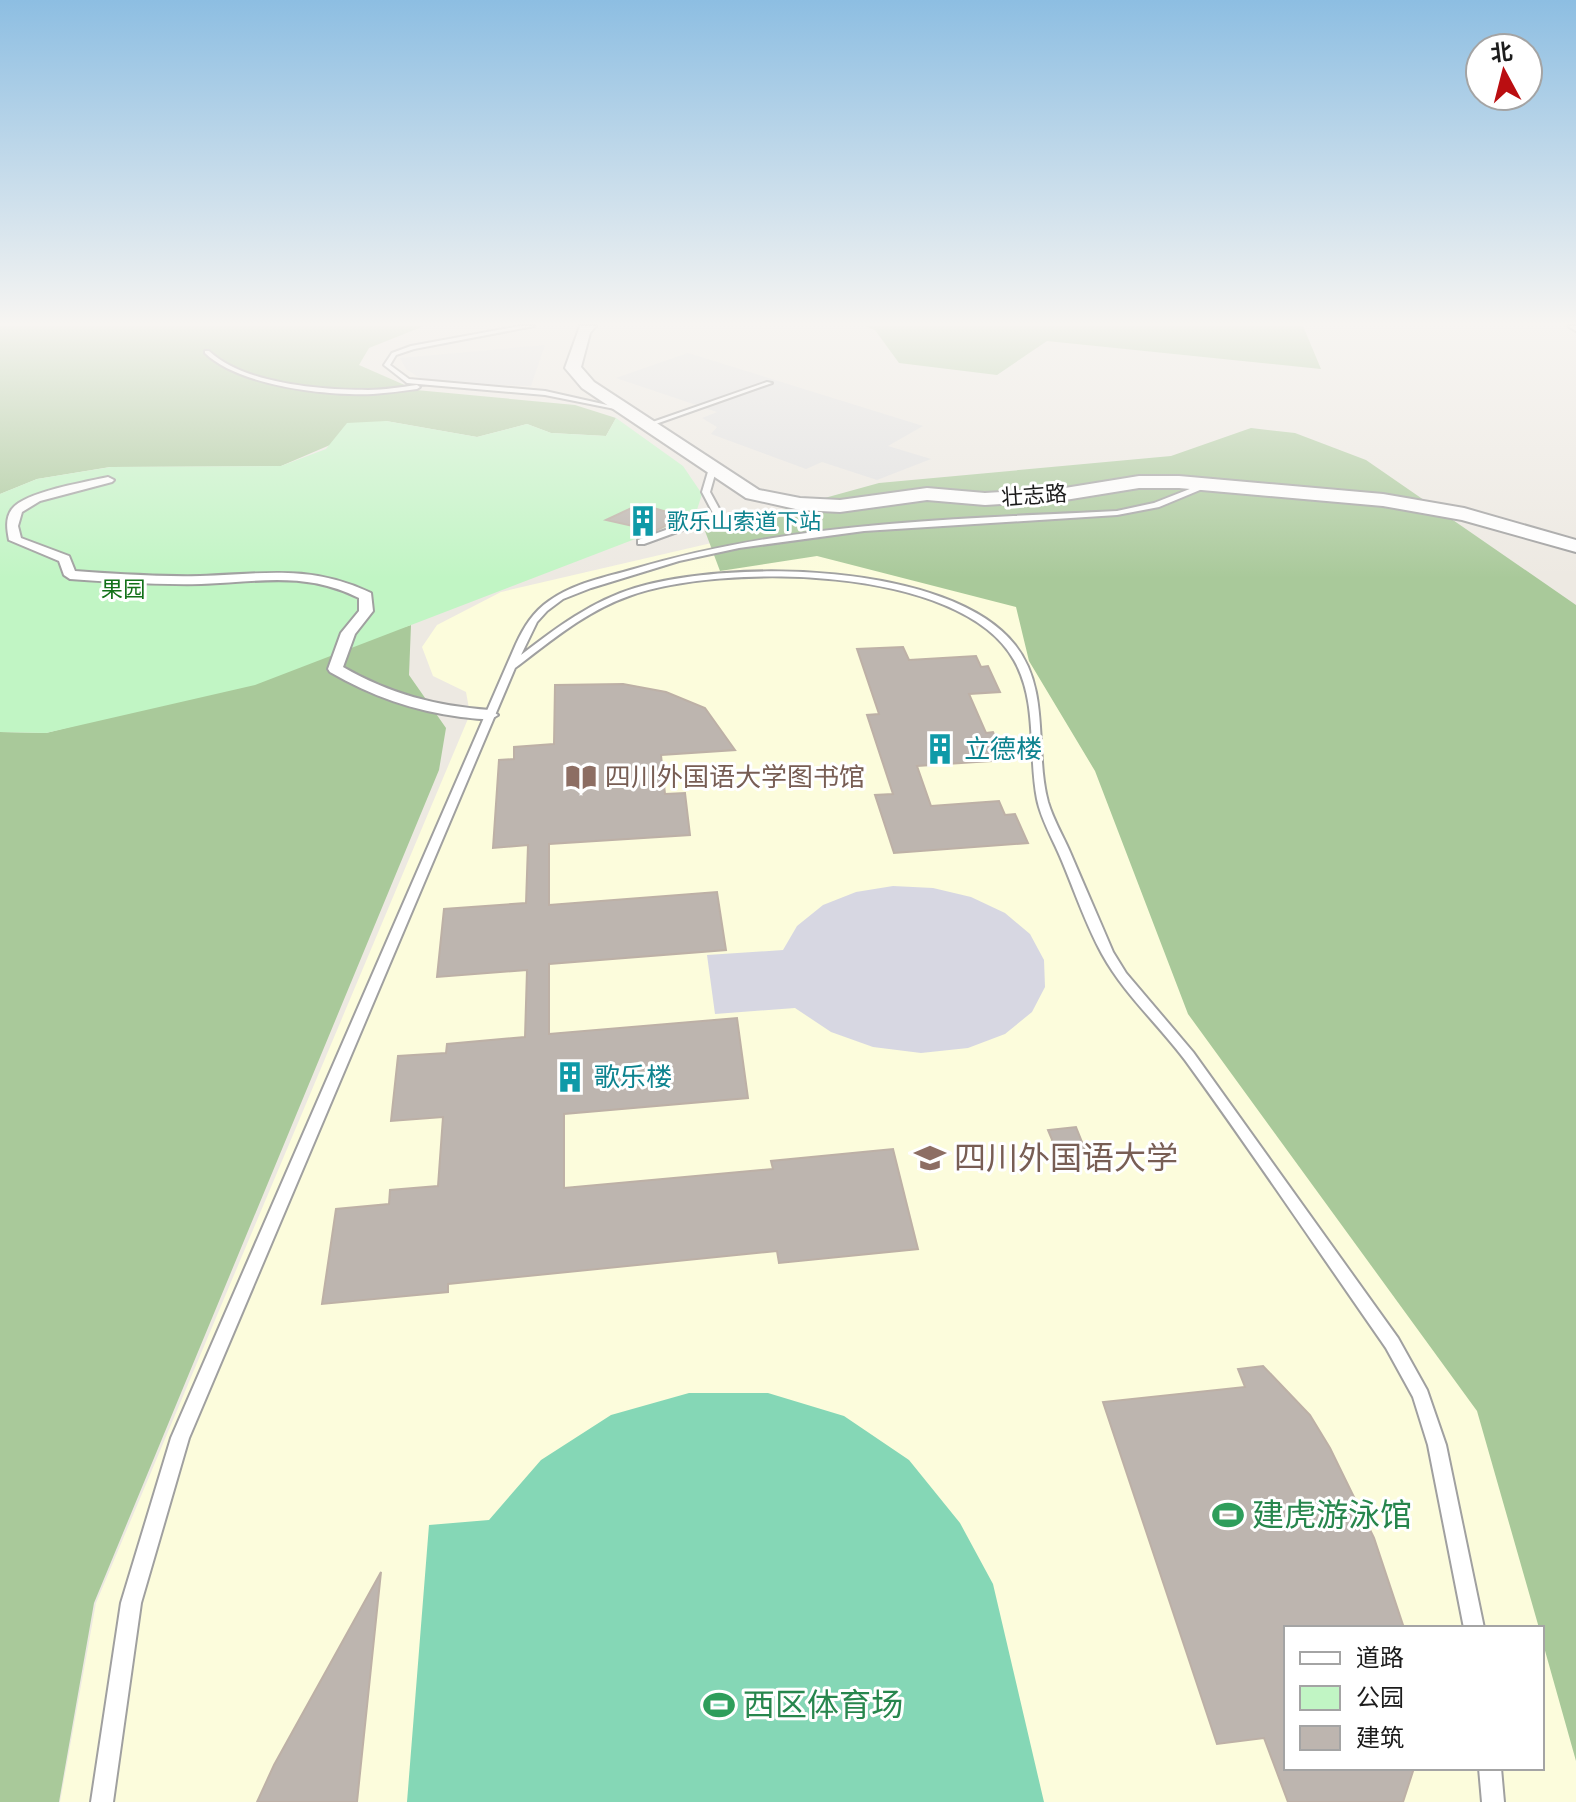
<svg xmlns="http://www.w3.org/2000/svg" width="1576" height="1802" font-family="'Fira Sans','Noto Sans SC',sans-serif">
<rect width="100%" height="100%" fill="#ede9e2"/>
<path fill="#fcfcdc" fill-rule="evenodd" d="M733 538 1576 627V1802H60L96 1603 470 714 466 692 433 676 422 647 437 625 501 592ZM1286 1628H1542V1768H1286Z"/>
<path fill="#a9c99a" d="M0 326H424L369 348 359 365 416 390 575 405 616 418 606 436 551 433 527 424 477 437 386 421 281 466 110 467 37 479 0 494Z
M865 326H1303L1321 369 1047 341 997 375 899 363 875 330Z
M1251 428 1295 433 1366 460 1576 605V1761L1542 1640V1628H1539L1477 1411 1188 1014 1095 771 1029 661 1016 607 817 556 720 571 705 531 879 483 1171 456Z
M411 625 409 675 446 728 439 770 94 1603 59 1802H0V732L46 733 145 708Z"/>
<path fill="#c1f5c4" d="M616 418 683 466 702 494 695 516 255 685 46 733 0 732V494L37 479 111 467 281 466 326 449 347 423 386 421 477 437 527 424 551 433 606 436Z"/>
<path fill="#85d7b6" d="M689 1393H768L844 1416 909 1460 960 1523 993 1584 1044 1802H407L429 1525 489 1520 541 1460 611 1415Z"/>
<path fill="#e0e0e0" d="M545 345 531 386 464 384 420 378 406 369 400 358Z
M688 353 923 426 888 446 931 459 877 480 822 462 806 469 711 434 717 427 702 418 717 412 616 378Z"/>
<path fill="#d7d7e2" d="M893 886 933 888 971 897 1005 913 1030 934 1044 960 1045 987 1032 1012 1005 1034 968 1048 921 1053 873 1047 831 1032 795 1008 715 1014 707 955 783 950 797 926 823 905 856 892Z"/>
<path fill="#bdb5af" stroke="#bdb0a6" stroke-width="2" d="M640 504 684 517 655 531 606 520Z
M903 647 909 660 976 656 981 667 988 666 1000 692 969 694 986 733 993 732 1006 760 917 766 931 806 999 801 1005 815 1015 814 1028 843 894 853 875 795 893 794 867 715 879 714 857 649Z
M623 684 666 692 705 708 735 750 661 755 665 794 685 793 690 835 549 844V905L717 892 726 950 549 964V1034L737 1018 748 1098 564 1114V1188L773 1169 771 1161 893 1149 918 1249 779 1263 777 1251 448 1284V1292L322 1304 336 1209 389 1204 390 1190 438 1186 443 1117 391 1121 398 1056 446 1053 447 1044 525 1037 527 970 437 977 444 909 526 903 528 845 493 848 499 760 514 759V747L554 744 555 685Z
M1076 1127 1086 1152 1058 1154 1048 1130Z
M1263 1366 1310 1415 1330 1448 1374 1538 1404 1628H1286V1768H1414L1403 1802H1288L1264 1738 1217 1744 1103 1402 1245 1387 1238 1369Z
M381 1572 357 1802H257L274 1765Z"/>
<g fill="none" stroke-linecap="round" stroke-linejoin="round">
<defs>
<path id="service" d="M520 326H534L414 349 396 355 390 365 409 379 545 391 625 409V411L545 395 407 383 384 365 392 353 411 346Z
M205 351H209C244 384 321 390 368 390 384 390 401 387 417 385L420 387 417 389C402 391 388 393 373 394 327 396 239 386 205 353Z
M767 382 772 383 650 426 644 425Z
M710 465 717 467 710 492 722 514 721 516 644 544H638V540L713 513 702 492Z
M1205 483 1212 485 1159 507 1117 515 864 531 739 548 679 561 591 588 563 599 547 611 537 622 521 655C556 628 592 601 635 588 728 559 950 562 1015 645 1051 691 1034 750 1048 802 1053 819 1063 836 1070 852 1084 885 1099 919 1113 952L1126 973 1193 1052 1398 1338 1427 1390 1446 1445 1484 1628H1464L1428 1445 1413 1397 1386 1348C1319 1252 1254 1155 1185 1060 1158 1024 1124 994 1102 954 1086 925 1075 892 1062 861 1054 841 1041 820 1037 799 1028 753 1038 702 1014 660 961 564 719 563 629 596 586 611 551 641 515 668L189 1438 141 1603 113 1802H91L121 1603 171 1438 516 644C524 627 533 612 549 601 574 583 606 577 634 569 791 522 955 519 1117 511L1154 503Z
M1479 1768H1501L1504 1802H1482Z"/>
<path id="pedestrian" d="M108 477 114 480 112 482 40 501 22 512 18 526 21 538 69 556 75 571C117 574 159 577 200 576 264 574 310 564 371 593L373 611 355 634 343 667C390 694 436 706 490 710L498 715C489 722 473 718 461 717 414 711 371 696 330 672L328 669 341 633 359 611V598C304 571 259 582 201 584 157 585 113 582 70 579L64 575 59 561 9 540C7 530 5 518 12 509 24 492 86 482 108 477Z"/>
<path id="tertiary" d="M580 326H596L590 333 581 367 594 382 759 490 800 498 840 500 927 488 985 493 1065 488 1139 476H1179L1383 494 1464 508 1576 540V552L1462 520 1383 506 1179 488H1139L1065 500 985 505 927 500 840 512 800 510 746 498 582 388 565 368Z
M1568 326H1576V331Z"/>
</defs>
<use href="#service" stroke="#a0a0a0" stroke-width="4"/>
<use href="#pedestrian" stroke="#a0a0a0" stroke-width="4"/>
<use href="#tertiary" stroke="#a0a0a0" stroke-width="4"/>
<use href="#service" fill="#fff" fill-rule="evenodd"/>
<use href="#pedestrian" fill="#fff" fill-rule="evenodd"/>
<use href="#tertiary" fill="#fff" fill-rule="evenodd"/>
</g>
<linearGradient id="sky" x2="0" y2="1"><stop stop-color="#8dbee2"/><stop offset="0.56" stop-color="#f7f5f2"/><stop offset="1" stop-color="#f7f5f2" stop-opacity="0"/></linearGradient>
<rect width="1576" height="578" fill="url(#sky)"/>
<defs>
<symbol id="building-bare" viewBox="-9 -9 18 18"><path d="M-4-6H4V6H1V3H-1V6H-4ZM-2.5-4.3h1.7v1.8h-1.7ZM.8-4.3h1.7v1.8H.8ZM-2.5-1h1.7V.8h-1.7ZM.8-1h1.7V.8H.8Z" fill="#0f9aa8" stroke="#fff" stroke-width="2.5" paint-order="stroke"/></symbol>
<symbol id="library-bare" viewBox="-9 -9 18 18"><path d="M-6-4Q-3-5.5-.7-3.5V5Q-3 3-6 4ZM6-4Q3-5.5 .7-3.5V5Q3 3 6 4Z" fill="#8d6e63" stroke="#fff" stroke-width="2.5" paint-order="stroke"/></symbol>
<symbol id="university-bare" viewBox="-9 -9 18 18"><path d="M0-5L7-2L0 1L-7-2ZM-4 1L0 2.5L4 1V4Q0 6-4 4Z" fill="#8d6e63" stroke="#fff" stroke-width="2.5" paint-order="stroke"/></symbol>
<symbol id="stadium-bare" viewBox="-9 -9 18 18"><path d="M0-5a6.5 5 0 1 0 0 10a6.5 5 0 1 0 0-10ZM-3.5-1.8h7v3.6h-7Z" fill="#2e9e5b" stroke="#fff" stroke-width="2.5" paint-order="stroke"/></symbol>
</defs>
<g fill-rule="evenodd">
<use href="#building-bare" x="621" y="499" width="44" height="44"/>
<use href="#building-bare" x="918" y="727" width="44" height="44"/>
<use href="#library-bare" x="559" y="755" width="44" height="44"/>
<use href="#building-bare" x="548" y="1055" width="44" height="44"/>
<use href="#university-bare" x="908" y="1136" width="44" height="44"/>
<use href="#stadium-bare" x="1206" y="1493" width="44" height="44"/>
<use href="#stadium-bare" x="697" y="1683" width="44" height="44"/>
</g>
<g text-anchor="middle" stroke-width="6" stroke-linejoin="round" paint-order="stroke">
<g font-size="22" fill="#1c1c1c" stroke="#fff">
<text transform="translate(1034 495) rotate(-4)" y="8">壮志路</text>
</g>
<g font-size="22" fill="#0d838f" stroke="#fff" text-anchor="start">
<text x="667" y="529">歌乐山索道下站</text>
</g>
<g font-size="22" fill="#137119" stroke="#fff">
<text x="123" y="597">果园</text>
</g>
<g font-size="26" fill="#0d838f" stroke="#fff" text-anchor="start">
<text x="964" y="758">立德楼</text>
<text x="594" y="1086">歌乐楼</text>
</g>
<g font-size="26" fill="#785e54" stroke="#fff" text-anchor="start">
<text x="605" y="786">四川外国语大学图书馆</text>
</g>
<g font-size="32" fill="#785e54" stroke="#fff" text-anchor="start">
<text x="954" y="1169">四川外国语大学</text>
</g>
<g font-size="32" fill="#27864d" stroke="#fff" text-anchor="start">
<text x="1252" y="1526">建虎游泳馆</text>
<text x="743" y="1716">西区体育场</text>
</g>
</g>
<rect x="1284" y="1626" width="260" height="144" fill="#ffffff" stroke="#a4a4a4" stroke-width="2"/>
<rect x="1300" y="1652" width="40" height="12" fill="#ffffff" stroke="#a4a4a4" stroke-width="2"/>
<text x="1356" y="1666" font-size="24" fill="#1c1c1c">道路</text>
<rect x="1300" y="1686" width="40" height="24" fill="#c1f5c4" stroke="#a4a4a4" stroke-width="2"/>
<text x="1356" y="1706" font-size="24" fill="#1c1c1c">公园</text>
<rect x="1300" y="1726" width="40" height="24" fill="#bdb5af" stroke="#a4a4a4" stroke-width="2"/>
<text x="1356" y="1746" font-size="24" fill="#1c1c1c">建筑</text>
<g transform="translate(1504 72) rotate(353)"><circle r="38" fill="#ffffff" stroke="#a4a4a4" stroke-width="2"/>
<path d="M0-6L14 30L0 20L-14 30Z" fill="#ba0e11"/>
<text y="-12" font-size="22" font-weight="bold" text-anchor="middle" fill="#1c1c1c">北</text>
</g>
</svg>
